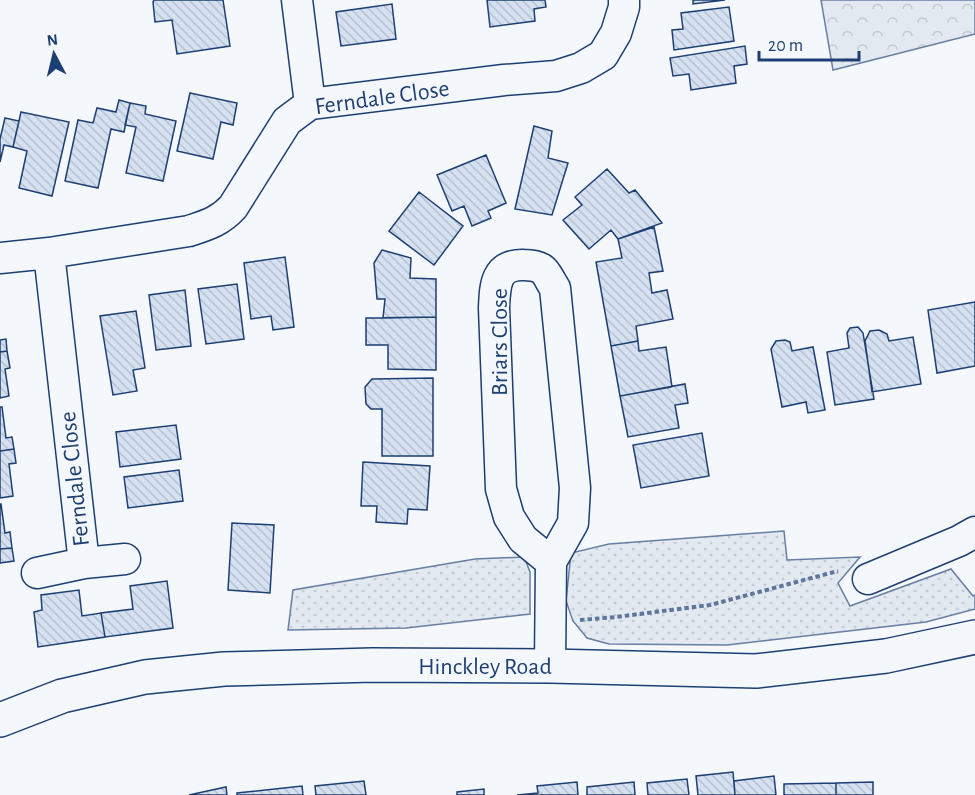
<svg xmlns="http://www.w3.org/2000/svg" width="975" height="795" font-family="'Alegreya Sans',sans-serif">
<defs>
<pattern id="grass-dots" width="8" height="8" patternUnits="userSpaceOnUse" patternTransform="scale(1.5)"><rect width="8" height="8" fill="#e3e9f0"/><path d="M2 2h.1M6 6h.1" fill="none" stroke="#c2c9d1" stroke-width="1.8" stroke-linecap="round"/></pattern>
<pattern id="forest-crowns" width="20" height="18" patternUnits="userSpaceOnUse" patternTransform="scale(1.5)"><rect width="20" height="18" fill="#e3e9f0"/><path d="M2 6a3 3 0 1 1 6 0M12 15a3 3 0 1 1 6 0" fill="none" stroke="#c2c9d1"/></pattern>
<pattern id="building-back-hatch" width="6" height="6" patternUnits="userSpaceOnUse" patternTransform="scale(1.5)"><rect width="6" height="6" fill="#d5e0f0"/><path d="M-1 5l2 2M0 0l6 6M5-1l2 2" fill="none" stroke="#b6c1d1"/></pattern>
</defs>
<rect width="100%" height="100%" fill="#f4f7fb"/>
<path fill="url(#grass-dots)" stroke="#687fa3" stroke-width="1.5" d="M784 531 787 560 860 557 838 583 850 606 951 569 973 596 975 595V609L926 622 727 645 609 644 587 638 573 621 566 601 571 553 609 544Z
M524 557 530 572V614L406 628 288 630 293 590 475 559Z"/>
<path fill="url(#forest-crowns)" stroke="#687fa3" stroke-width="1.5" d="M821 0H975V34L833 70Z"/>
<path fill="url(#building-back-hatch)" stroke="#1d3f73" stroke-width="1.5" d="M154 0H223L230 46 177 54 172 20 155 22 153 2Z
M487 0H545L546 7 534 9 535 21 490 27Z
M693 0H725L693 4Z
M392 4 396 39 341 46 336 12Z
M729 7 734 41 674 50 672 30 683 29 681 13Z
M745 46 747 64 734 66 736 83 691 90 689 74 673 76 670 58Z
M190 93 237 103 233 125 221 122 213 159 177 151Z
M119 100 130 103 124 132 111 129 98 188 65 181 78 120 93 123 97 108 116 112Z
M130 103 146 106 145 114 176 121 163 181 126 173 136 127 125 125Z
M21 112 69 122 52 196 19 188 27 151 13 147Z
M5 118 19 121 13 147 4 145 0 162V139Z
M534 126 552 131 548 158 568 163 552 215 515 209Z
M486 155 506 203 488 211 491 218 472 226 464 206 452 211 437 175Z
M607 169 629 193 635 190 662 223 618 239 611 230 589 249 563 220 582 205 575 197Z
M419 192 463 226 434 265 389 231Z
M654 227 663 271 649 273 652 293 667 290 673 319 636 326 638 341 611 346 596 262 622 258 618 239Z
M382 250 411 258 410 278 436 279V317L383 318 385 299H377L374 263Z
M285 257 294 327 273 330 271 316 251 319 244 263Z
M237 284 244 339 206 344 198 289Z
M185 290 191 346 156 350 149 295Z
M975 302V366L937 373 928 310Z
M136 311 145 368 133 370 137 391 113 395 100 316Z
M436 317V370L388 369V345H366V318Z
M858 327 863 333 874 399 835 405 827 352 849 348 847 333 850 328Z
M879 330 887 334 889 341 913 337 921 384 872 392 865 341 870 331Z
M6 339 7 351 0 352V340Z
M785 340 790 342 792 351 813 347 825 410 808 413 806 402 782 407 771 349 776 341Z
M638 341 639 351 666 347 672 387 620 396 611 346Z
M7 351 10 368 5 369 9 396 0 398V352Z
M433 378V456H382V409H371L366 404 365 387 372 379Z
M685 384 688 403 675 405 679 428 628 437 620 396Z
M0 407H2L6 438 12 437 14 449 0 451Z
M176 425 181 459 120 467 116 432Z
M702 433 709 476 641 488 633 445Z
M14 449 16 463 9 464 13 496 0 498V451Z
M363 462 430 466 427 510 408 509 407 524 376 522 377 506H361Z
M179 470 183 501 128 508 124 477Z
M0 504H1L5 533 10 532 12 548 0 549Z
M232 523 274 525 270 593 228 590Z
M12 548 14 561 0 563V549Z
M167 581 173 628 105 637 101 613 133 609 130 586Z
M79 590 82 616 101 613 105 637 38 647 34 612 42 610 41 595Z
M733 772 735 795H698L696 776Z
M774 776 776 795H735L734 781Z
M687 779 689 795H648L647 783Z
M364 781 366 795H316L315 786Z
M577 782 578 795H517L538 793 537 786Z
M634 782 635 795H587V787Z
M873 782V795H836V783Z
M836 783V795H784V784Z
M302 786 303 795H237V793Z
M226 787 227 795H189Z
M484 789V795H457V792Z"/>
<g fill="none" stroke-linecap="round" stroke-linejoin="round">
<defs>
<path id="minor" d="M297 0 310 104
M49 253 84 563
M0 258 49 253 189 231C207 225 219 222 233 207L287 121 310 104 504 80 556 76 581 68 603 55 616 33 624 7V0
M37 573 84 563 125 559
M868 579 959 541 975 532
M550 666 551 562 523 539 509 517 501 489 494 308C495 286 495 264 524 265 529 265 537 266 542 269 547 272 551 283 555 288L575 488 573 523 551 562"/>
<path id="primary" d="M0 720 62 696 145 677 224 669 372 665 550 666 756 671 886 656 975 637"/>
</defs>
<use href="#minor" stroke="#1d3f73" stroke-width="33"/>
<use href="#primary" stroke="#1d3f73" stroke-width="36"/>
<path stroke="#5e769c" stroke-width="4" stroke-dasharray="4.5 3" stroke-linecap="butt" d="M580 620 616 617 710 605 838 571"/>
<use href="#minor" stroke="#f4f7fb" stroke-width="30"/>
<use href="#primary" stroke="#f4f7fb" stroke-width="33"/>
</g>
<g text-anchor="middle" stroke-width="4.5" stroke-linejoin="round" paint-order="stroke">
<g font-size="24" fill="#1d3f73" stroke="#f4f7fb">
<text transform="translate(382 97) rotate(-8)" y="8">Ferndale Close</text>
<text transform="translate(499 342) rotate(-90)" y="8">Briars Close</text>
<text transform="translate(74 479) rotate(-96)" y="8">Ferndale Close</text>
<text x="485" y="674">Hinckley Road</text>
</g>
</g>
<g transform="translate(54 54) rotate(353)" stroke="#f4f7fb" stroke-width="4.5" paint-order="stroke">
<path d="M0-4.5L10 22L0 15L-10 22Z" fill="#1d3f73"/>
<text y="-9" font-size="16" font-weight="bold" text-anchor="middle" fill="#1d3f73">N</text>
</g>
<path d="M759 51v9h100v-9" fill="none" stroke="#1d3f73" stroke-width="3"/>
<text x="768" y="51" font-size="18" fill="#1d3f73" stroke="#f4f7fb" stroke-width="4.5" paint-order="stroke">20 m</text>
</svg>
